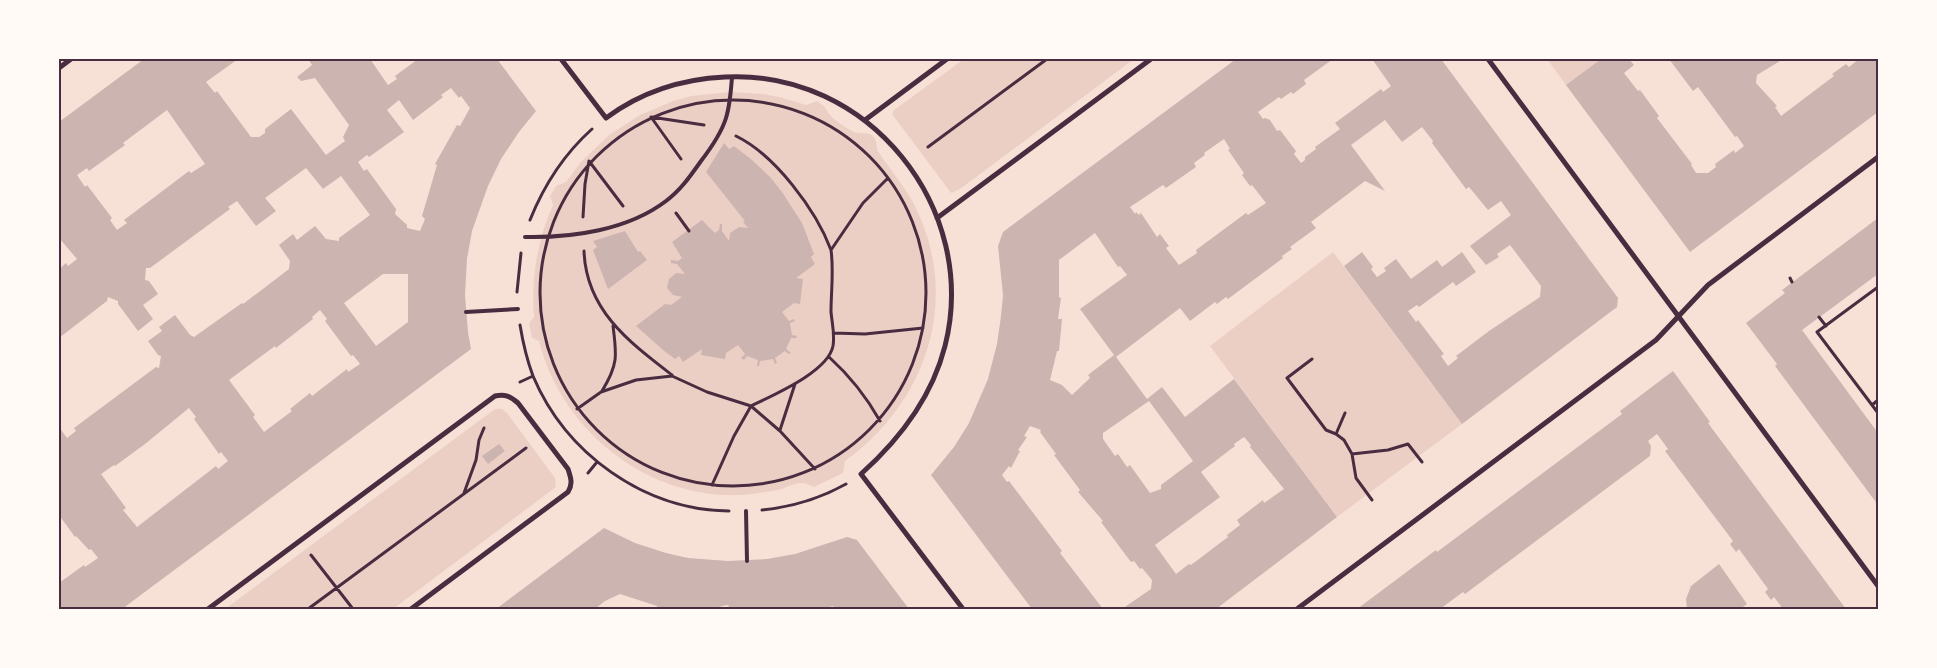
<svg xmlns="http://www.w3.org/2000/svg" width="1937" height="668" font-family="'Golos Text',sans-serif">
<rect width="100%" height="100%" fill="#f7e1d7"/>
<path fill="#ebcfc5" d="M964 59H1134L960 189 951 193 892 114 894 110Z
M1547 59H1601L1566 85Z
M730 92 764 94 783 98 806 105 817 101C827 107 826 111 832 117 837 122 848 129 854 132 861 135 870 130 875 139 877 143 876 149 879 153 894 175 910 192 920 217 959 308 923 405 845 461L843 473 814 487C811 486 806 483 803 483 796 482 785 488 778 490 765 492 753 494 740 495 647 499 561 430 539 341L532 338 529 323 534 317C531 278 537 241 553 205L550 196 556 186 566 182 580 163 609 135 640 115 673 101 691 96Z
M1333 252 1462 424 1337 517 1210 346Z
M495 409H502L507 413 555 478 556 487 393 609H225Z"/>
<path fill="#ccb4b1" fill-rule="evenodd" d="M144 59H238L206 82 215 93 217 91 251 137H259L265 133V129L291 109 326 155 345 141 343 137 349 125 315 78 301 81 297 77 312 65 308 59H370L388 85 397 79 395 76 418 59H497L536 111 519 132 501 159 488 186 472 231 467 259 465 295 468 332 471 349 122 609H59V583L84 565 85 567 98 558 91 549 89 550 76 536 75 537 59 515V427L67 438 76 431 74 428 156 367 159 368 161 356 158 355 148 341 162 331 159 327 175 315 190 335 194 337 242 303 243 304 289 269 290 261 279 245 293 234 297 240 315 226 326 239 339 241V238L370 215 341 176 323 189 306 168 265 198 276 211 256 226 237 201 228 207 230 209 150 268H146L145 280 149 281 158 294 143 305 153 319 138 331 118 304V301L108 297 107 301 59 338V269L66 263 68 266 77 259 59 238V122ZM451 88 459 98 461 96 470 108 460 126 457 125 435 164 437 165 422 216 425 219 420 231 407 228V225L395 214 396 209 367 169 364 171 358 162 367 155 369 157 404 132 387 110 399 100 413 120 443 97 441 95ZM167 110 205 164 191 173 189 171 124 220 127 223 117 230 110 220 112 218 87 185 85 187 77 175 87 168 89 171 125 145 123 143ZM383 274H408V322L376 346 344 303ZM320 310 327 319 325 321 351 356 353 355 360 364 348 372 347 369 312 396 310 393 290 409 292 411 264 432 253 417 255 415 229 380 275 346 276 348 313 319 312 317ZM189 408 196 417 194 419 219 454 221 452 228 461 218 469 216 466 137 527 123 510 126 508 101 474 114 465 115 466 145 444Z
M1236 59H1333L1304 80 1306 84 1293 94 1291 92 1281 99 1279 97 1258 112 1263 119 1265 118 1270 120 1277 131 1280 130 1296 151 1294 154 1301 163 1305 160V157L1316 149 1315 147 1340 129 1335 123 1381 89 1383 92 1391 86 1372 59H1441L1618 298 1617 307 1462 424 1344 266 1362 252 1373 267 1371 269 1377 277 1386 271 1384 268 1396 259 1411 279 1437 260 1442 267 1462 252 1476 272 1456 286 1453 282 1419 307 1417 305 1408 311 1416 322 1418 320 1444 354 1441 356 1448 366 1458 358 1456 356 1489 331 1540 297 1541 286 1510 245 1497 254 1499 257 1486 265 1470 246 1511 215 1501 201 1488 210 1469 187 1466 189 1432 143 1433 141 1422 127 1402 142 1385 120 1351 145 1385 191 1365 181 1311 222 1316 228 1290 247 1292 249 1282 256 1283 258 1228 299 1226 297 1217 304 1215 302 1190 321 1180 308 1116 357 1147 399 1162 387 1185 417 1234 379 1337 517 1216 609H1122L1151 589 1152 580 1142 568 1140 569 1134 561 1131 562 1101 522 1103 521 1078 492 1080 490 1054 455 1056 454 1040 432 1041 430 1030 426 1024 436 1027 437 1018 450 1020 451 1011 468 1009 466 1002 475 1007 482 1009 481 1062 551 1060 553 1103 609H1032L931 475 954 447 969 423 988 379 997 344 1001 316 1003 295 998 246 1003 232ZM1224 139 1230 149 1228 150 1244 173 1242 175 1250 186 1252 185 1266 203 1248 215 1246 213 1196 250 1197 253 1179 265 1166 248 1169 246 1160 234 1157 237 1141 213 1139 215 1136 212 1135 214 1130 207 1163 185 1166 188 1196 167 1194 163 1205 155 1204 153ZM1095 233 1118 267 1120 266 1127 275 1080 309 1114 355 1088 375 1090 378 1072 395 1062 385 1050 380 1057 351H1059L1062 319H1058L1061 298 1059 297V260ZM1149 401 1193 461 1161 485V489L1150 493 1130 465 1127 467 1118 454 1115 456 1103 439V433ZM1244 437 1251 445 1250 447 1284 489 1264 503 1263 500 1237 520 1240 525 1227 535 1228 537 1191 565 1189 564 1176 574 1155 545 1220 497 1201 472 1235 446 1234 444Z
M1601 59H1629L1634 65 1624 73 1638 91 1640 90 1654 109 1659 116 1657 118 1692 164 1691 165 1696 173H1708L1716 167 1715 164 1734 150 1735 153 1744 146 1737 136 1735 137 1698 87 1693 91 1669 59H1779L1780 61 1757 75 1756 83 1777 106 1775 107 1781 116 1834 76 1832 74 1846 64 1849 67 1859 59H1878V112L1690 252 1566 85Z
M724 143 729 149 734 146 752 160 771 178 782 192 802 223 814 254 811 257 815 264 796 278 803 279 800 304 794 303 782 312 789 321 794 319 795 321 790 323 792 335 797 336 796 338H791L786 349 791 353 789 354 785 351 775 358 777 363 775 364 773 359 760 361 759 366H757L758 360 747 356 744 360 741 358 745 354 738 345 726 353 725 359 701 355 702 349 683 362 679 356 675 359 663 350 636 326 665 304 671 305 682 297 673 295 667 288 669 279 676 273 685 274 677 264 671 263V260L678 261 682 258 672 242 702 220 715 233 719 230 720 224H722V231L729 241 730 233 739 227 748 228 743 222 745 221 706 172Z
M1878 218V274L1802 330 1878 433V505L1775 366 1777 364 1746 323 1785 293 1782 290Z
M625 231 638 252 640 251 647 260 608 289 593 250 597 247 593 241Z
M1673 371 1710 422 1708 423 1846 609H1783L1774 597 1771 600 1765 592 1768 589 1739 549 1736 552 1730 544 1733 541 1665 451 1668 449 1657 434 1648 441 1651 446 1650 456 1465 594 1463 592 1440 609H1357L1436 550 1437 552 1622 414 1620 411Z
M499 444 505 451 488 464 482 456Z
M604 528 635 543 666 553 688 558 728 561 767 559 795 554 847 537 857 540 909 609H835L833 606 822 609H728L729 606 727 605 711 609H658L657 606 620 594 605 601 595 609H496Z
M1719 564 1747 604 1740 609H1687L1686 599 1691 586Z"/>
<g fill="none" stroke-linecap="round" stroke-linejoin="round">
<path stroke="#4a2c40" stroke-width="3" d="M540 293a193 193 0 1 1 386 0a193 193 0 1 1-386 0Z
M651 117 704 125
M651 117 681 159
M736 136C775 155 816 210 831 250
M928 147 1047 59
M589 161 623 206
M676 213 689 231
M583 217 585 184 589 161
M530 220C544 185 563 155 592 129
M584 251C586 310 629 342 672 375
M1790 278 1792 282
M1878 287 1817 332 1878 413
M517 292 521 253
M1819 317 1826 326
M520 325C523 343 527 360 533 376 566 454 644 510 729 511
M834 333 865 334 923 328
M829 357C850 376 866 396 880 421
M1312 359 1287 378 1326 430 1336 434 1344 440 1352 454 1356 478 1372 500
M520 382 533 376
M602 391C618 365 617 356 613 326
M1872 405 1878 400
M577 409 601 392 636 380 672 376 707 392 751 406C773 395 828 372 833 346 835 334 832 323 831 312 831 291 834 271 831 250L863 203 888 178
M780 430 795 384
M1336 434 1345 413
M1352 454 1388 450 1408 444 1422 462
M588 473 597 462
M712 485 734 436 751 406 780 431 815 469
M464 493 476 460 479 440 484 428
M762 510C792 507 821 498 846 484
M311 555 353 609
M308 609 526 448"/>
<path stroke="#4a2c40" stroke-width="4" d="M525 237C572 238 628 230 666 201 681 190 691 175 701 161 711 148 721 134 726 118 730 105 731 91 732 77
M466 312 518 309
M746 511 747 561"/>
<path stroke="#4a2c40" stroke-width="5" d="M561 59 606 118C641 92 682 79 725 77 868 69 980 208 945 346 932 397 899 440 861 474L963 609
M1488 59 1878 586
M59 68 71 59
M865 120 947 59
M937 218 1151 59
M208 609 495 396C505 394 510 396 518 403L568 469C571 478 573 484 568 492L411 609
M1297 609 1656 340 1708 285 1878 157"/>
</g>
<rect width="1937" height="668" fill="none" stroke="#fffaf5" stroke-width="120"/>
<rect x="60" y="60" width="1817" height="548" fill="none" stroke="#4a2c40" stroke-width="2"/>
</svg>
